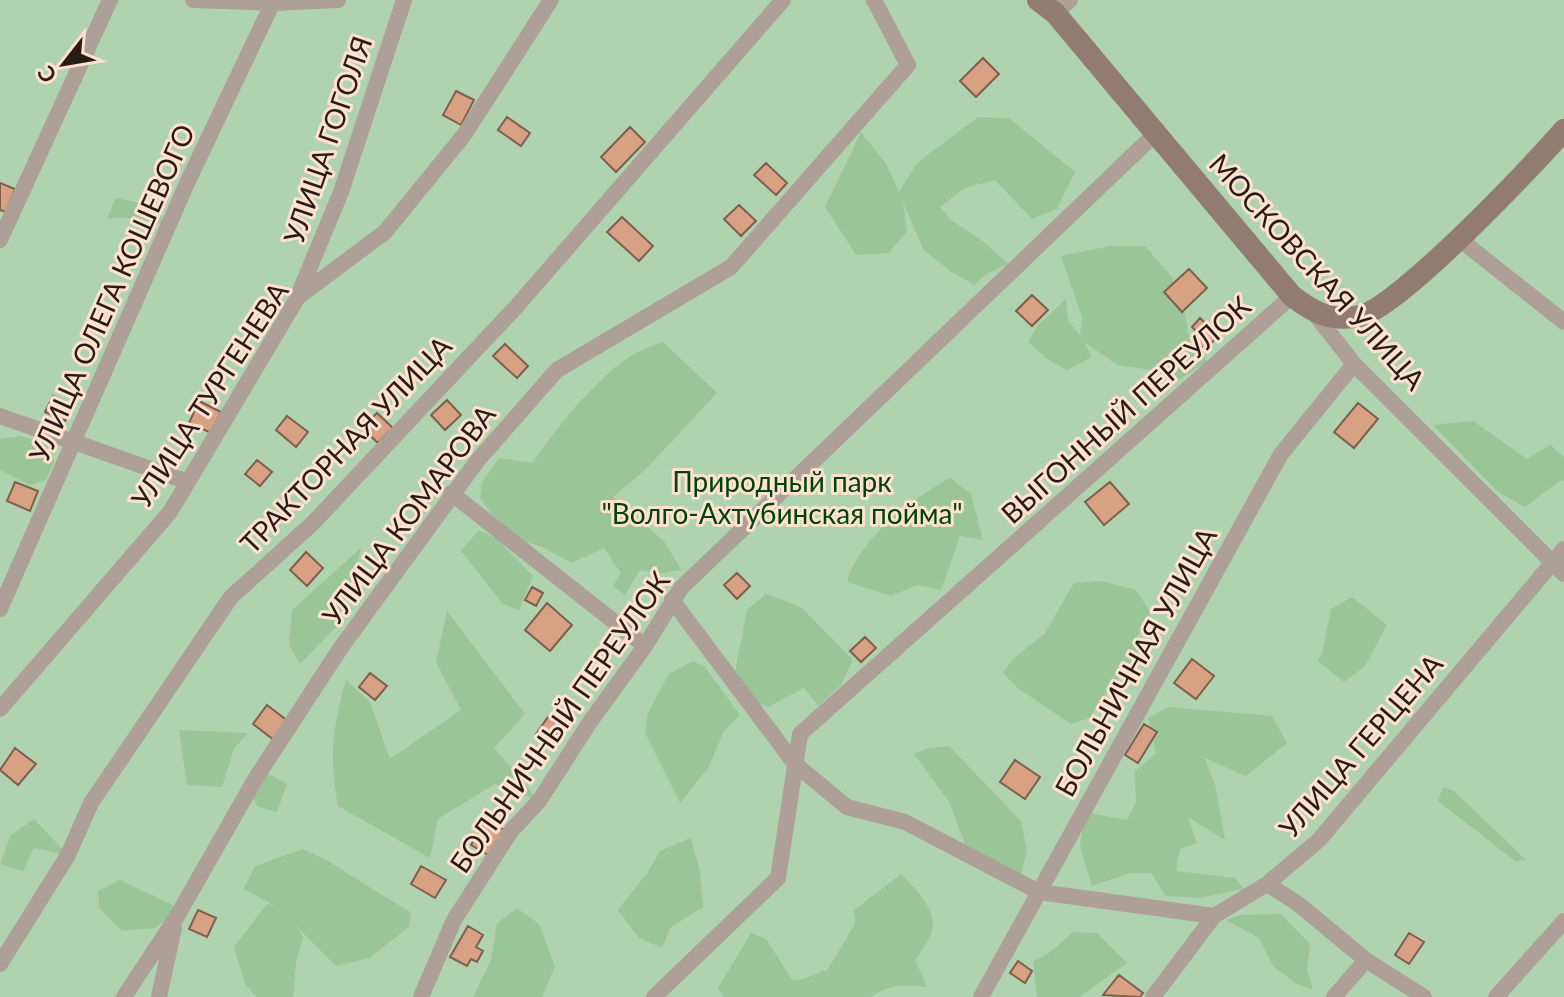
<svg xmlns="http://www.w3.org/2000/svg" width="1564" height="997" font-family="Lato,sans-serif">
<rect width="100%" height="100%" fill="#ffe1d2"/>
<path fill="#b0d3af" d="M0 0H1564V997H0Z"/>
<path fill="#99c598" d="M978 117 1009 118 1075 172 1057 209 1032 219 995 180 965 188 940 207 952 221 984 242 1008 264 986 274 974 285 950 271 923 249 903 202 907 232 888 253 856 255 825 207 861 132 886 164 899 192 918 162Z
M116 198 161 207 162 224 136 218H107Z
M1110 246H1145L1172 277 1185 314 1189 339 1208 362 1173 383 1157 371 1118 365 1084 342 1092 357 1067 370 1049 360 1028 342 1038 325 1066 299 1068 320 1080 336 1082 317 1061 256Z
M663 342 717 393 645 470 613 497 664 541 681 570 659 574 640 570 625 595 613 586 621 573 604 548 572 563 540 546 508 537 480 498 482 483 499 458 533 463C555 429 595 380 629 357 639 350 652 346 663 342Z
M1473 421 1527 459 1550 445 1564 457V481L1561 480 1525 507 1498 492 1433 425Z
M20 436 51 444 54 462 46 480 30 485 0 470V439Z
M950 478 971 494 983 540 960 536 941 590 917 585 891 596 847 582C858 540 912 498 950 478Z
M479 530 496 538 533 576 519 610 503 604 461 551Z
M362 547 336 627 300 664 289 645 292 610Z
M1101 581 1136 590 1150 612 1137 637 1139 659C1118 677 1103 693 1090 718L1071 724 1019 689 1003 673 1013 659 1045 633 1074 583Z
M766 594 801 607 853 660 841 685 818 706 804 688 768 707 745 697 735 672 747 610Z
M1352 597 1387 625 1365 666 1344 682 1318 661 1322 654 1331 609Z
M447 611 525 714 494 748 539 801 495 784 438 819 430 858 338 806C329 754 332 731 346 680L370 702 390 759 461 710 436 662Z
M693 661 705 667 740 715 724 731 708 768 680 803 645 733 648 713 669 674Z
M1168 707 1272 716 1287 743 1246 776 1205 758 1216 788 1225 840 1188 817 1197 843 1180 849 1176 871 1235 878 1244 889 1199 898 1166 896 1151 873H1130L1092 886 1080 847 1084 812 1127 820 1136 802 1135 771 1156 753 1148 718Z
M179 730 248 733 234 749 222 787 187 785Z
M949 746 1021 821 1027 850 1019 882 966 847 949 802 914 754 929 748Z
M267 773 287 784 277 812 257 806 253 798Z
M1443 787 1454 791 1526 860 1515 861 1438 801Z
M34 819 68 855 34 848 23 871 0 864 11 835Z
M691 838 700 872 703 907 670 928 662 948 639 938 618 910 648 872 660 851Z
M303 849 328 861 411 913 409 927 369 958 336 966 295 925 303 936 296 963 293 997H256L245 984 234 947 267 904 275 906 244 889 255 866Z
M901 874C914 887 938 911 932 931 929 941 921 951 915 960L927 987C907 985 887 984 871 997H724L718 988 751 933 766 939 793 981 804 979 828 969 855 924 854 910Z
M120 880 181 909 155 928 122 931 99 908 98 891Z
M517 908 539 924 555 966 542 997H473L491 960 497 923Z
M1281 914 1310 944 1307 970 1313 990 1295 983 1273 966 1259 938 1226 920 1240 915Z
M1073 932 1097 933 1127 963 1079 997H1037L1033 962 1053 950Z"/>
<path fill="#d8a184" stroke="#7e5f4e" stroke-width="2" d="M983 58 999 74 976 97 960 81Z
M456 91 474 100 461 125 443 115Z
M507 117 530 133 521 146 498 130Z
M630 127 645 142 616 172 601 157Z
M766 163 787 183 776 195 754 175Z
M0 183 15 189 6 212 0 210Z
M739 205 756 221 741 236 724 219Z
M622 217 653 246 639 261 607 232Z
M1189 269 1207 288 1182 312 1164 292Z
M1032 295 1048 310 1032 326 1016 311Z
M1200 318 1218 336 1205 350 1191 336 1196 331 1192 327Z
M505 344 528 366 517 378 493 356Z
M53 396 72 405 65 421 45 412Z
M447 400 461 415 445 430 431 415Z
M199 401 221 412 211 433 189 423Z
M1358 403 1378 419 1354 448 1334 432Z
M377 413 393 428 378 443 362 428Z
M287 416 308 432 296 447 276 430Z
M257 460 272 472 260 486 245 474Z
M15 482 38 491 30 511 7 501Z
M1110 482 1129 504 1104 525 1085 502Z
M306 552 323 568 307 586 290 570Z
M737 573 750 586 737 599 724 585Z
M532 587 543 593 536 606 525 600Z
M547 603 572 625 550 651 525 630Z
M865 637 876 648 861 662 850 651Z
M1192 659 1214 676 1196 699 1174 683Z
M370 673 387 686 375 700 359 687Z
M267 705 289 722 274 740 253 724Z
M548 717 562 728 550 744 536 734Z
M1144 724 1157 732 1138 763 1125 755Z
M15 748 36 764 18 785 0 770Z
M1015 760 1040 777 1025 799 1000 782Z
M486 820 504 830 488 855 471 845Z
M421 866 446 880 435 898 411 884Z
M198 910 216 918 207 937 189 929Z
M468 926 483 935 476 947 483 951 477 962 471 959 467 966 450 957Z
M1409 933 1424 942 1409 964 1395 955Z
M1018 961 1032 971 1025 983 1010 973Z
M1119 975 1143 993 1140 997 1103 995Z"/>
<g fill="none" stroke-linecap="round" stroke-linejoin="round">
<path stroke="#ae9f97" stroke-width="16" d="M193 0 274 3 338 0
M1055 13 1070 0
M1458 238 1564 322
M0 240 110 0
M298 296 341 192 404 0
M1314 313 1354 364 1564 574
M0 416 188 482
M451 493 645 646
M672 600 795 764 847 807 905 822 1039 892 1214 916
M0 609 188 181 274 0
M0 709 170 512 298 297 385 232 464 135 551 0
M1267 884 1297 903 1366 960 1424 997
M0 964 68 855 91 803 231 597 313 523 516 307 783 0
M124 997 176 918 257 776 342 646 478 460 557 370 731 267 908 65 874 0
M159 997 174 928
M421 997 454 920 511 831 539 801 590 722 645 646 681 588 1155 134
M654 997 778 878 800 734 1292 296
M981 997 1281 454 1354 364
M1153 997 1214 916 1267 884 1319 840 1564 549
M1334 997 1366 960
M1496 997 1564 921"/>
<path stroke="#927b70" stroke-width="22" d="M1038 0 1055 13 1292 296C1314 313 1332 322 1360 316 1399 307 1533 166 1564 130"/>
</g>
<g text-anchor="middle" stroke-width="6" stroke-linejoin="round" paint-order="stroke">
<g font-size="28" fill="#281b14" stroke="#ffe1d2">
<text transform="translate(328 140) rotate(-71)" y="10">УЛИЦА ГОГОЛЯ</text>
<text transform="translate(1317 272) rotate(48)" y="10">МОСКОВСКАЯ УЛИЦА</text>
<text transform="translate(112 293) rotate(-66)" y="10">УЛИЦА ОЛЕГА КОШЕВОГО</text>
<text transform="translate(210 395) rotate(-57)" y="10">УЛИЦА ТУРГЕНЕВА</text>
<text transform="translate(1126 410) rotate(-42)" y="10">ВЫГОННЫЙ ПЕРЕУЛОК</text>
<text transform="translate(346 445) rotate(-46)" y="10">ТРАКТОРНАЯ УЛИЦА</text>
<text transform="translate(409 515) rotate(-53)" y="10">УЛИЦА КОМАРОВА</text>
<text transform="translate(1136 662) rotate(-61)" y="10">БОЛЬНИЧНАЯ УЛИЦА</text>
<text transform="translate(560 722) rotate(-55)" y="10">БОЛЬНИЧНЫЙ ПЕРЕУЛОК</text>
<text transform="translate(1361 746) rotate(-49)" y="10">УЛИЦА ГЕРЦЕНА</text>
</g>
<g font-size="28" fill="#004308" stroke="#ffe1d2">
<text x="782" y="492">Природный парк<tspan x="782" dy="32">"Волго-Ахтубинская пойма"</tspan></text>
</g>
</g>
<g transform="translate(64 64) rotate(239)" stroke="#ffe1d2" stroke-width="6" paint-order="stroke">
<path d="M0-6L14 30L0 20L-14 30Z" fill="#281b14"/>
<text y="-12" font-size="22" font-weight="bold" text-anchor="middle" fill="#281b14">С</text>
</g>
</svg>
